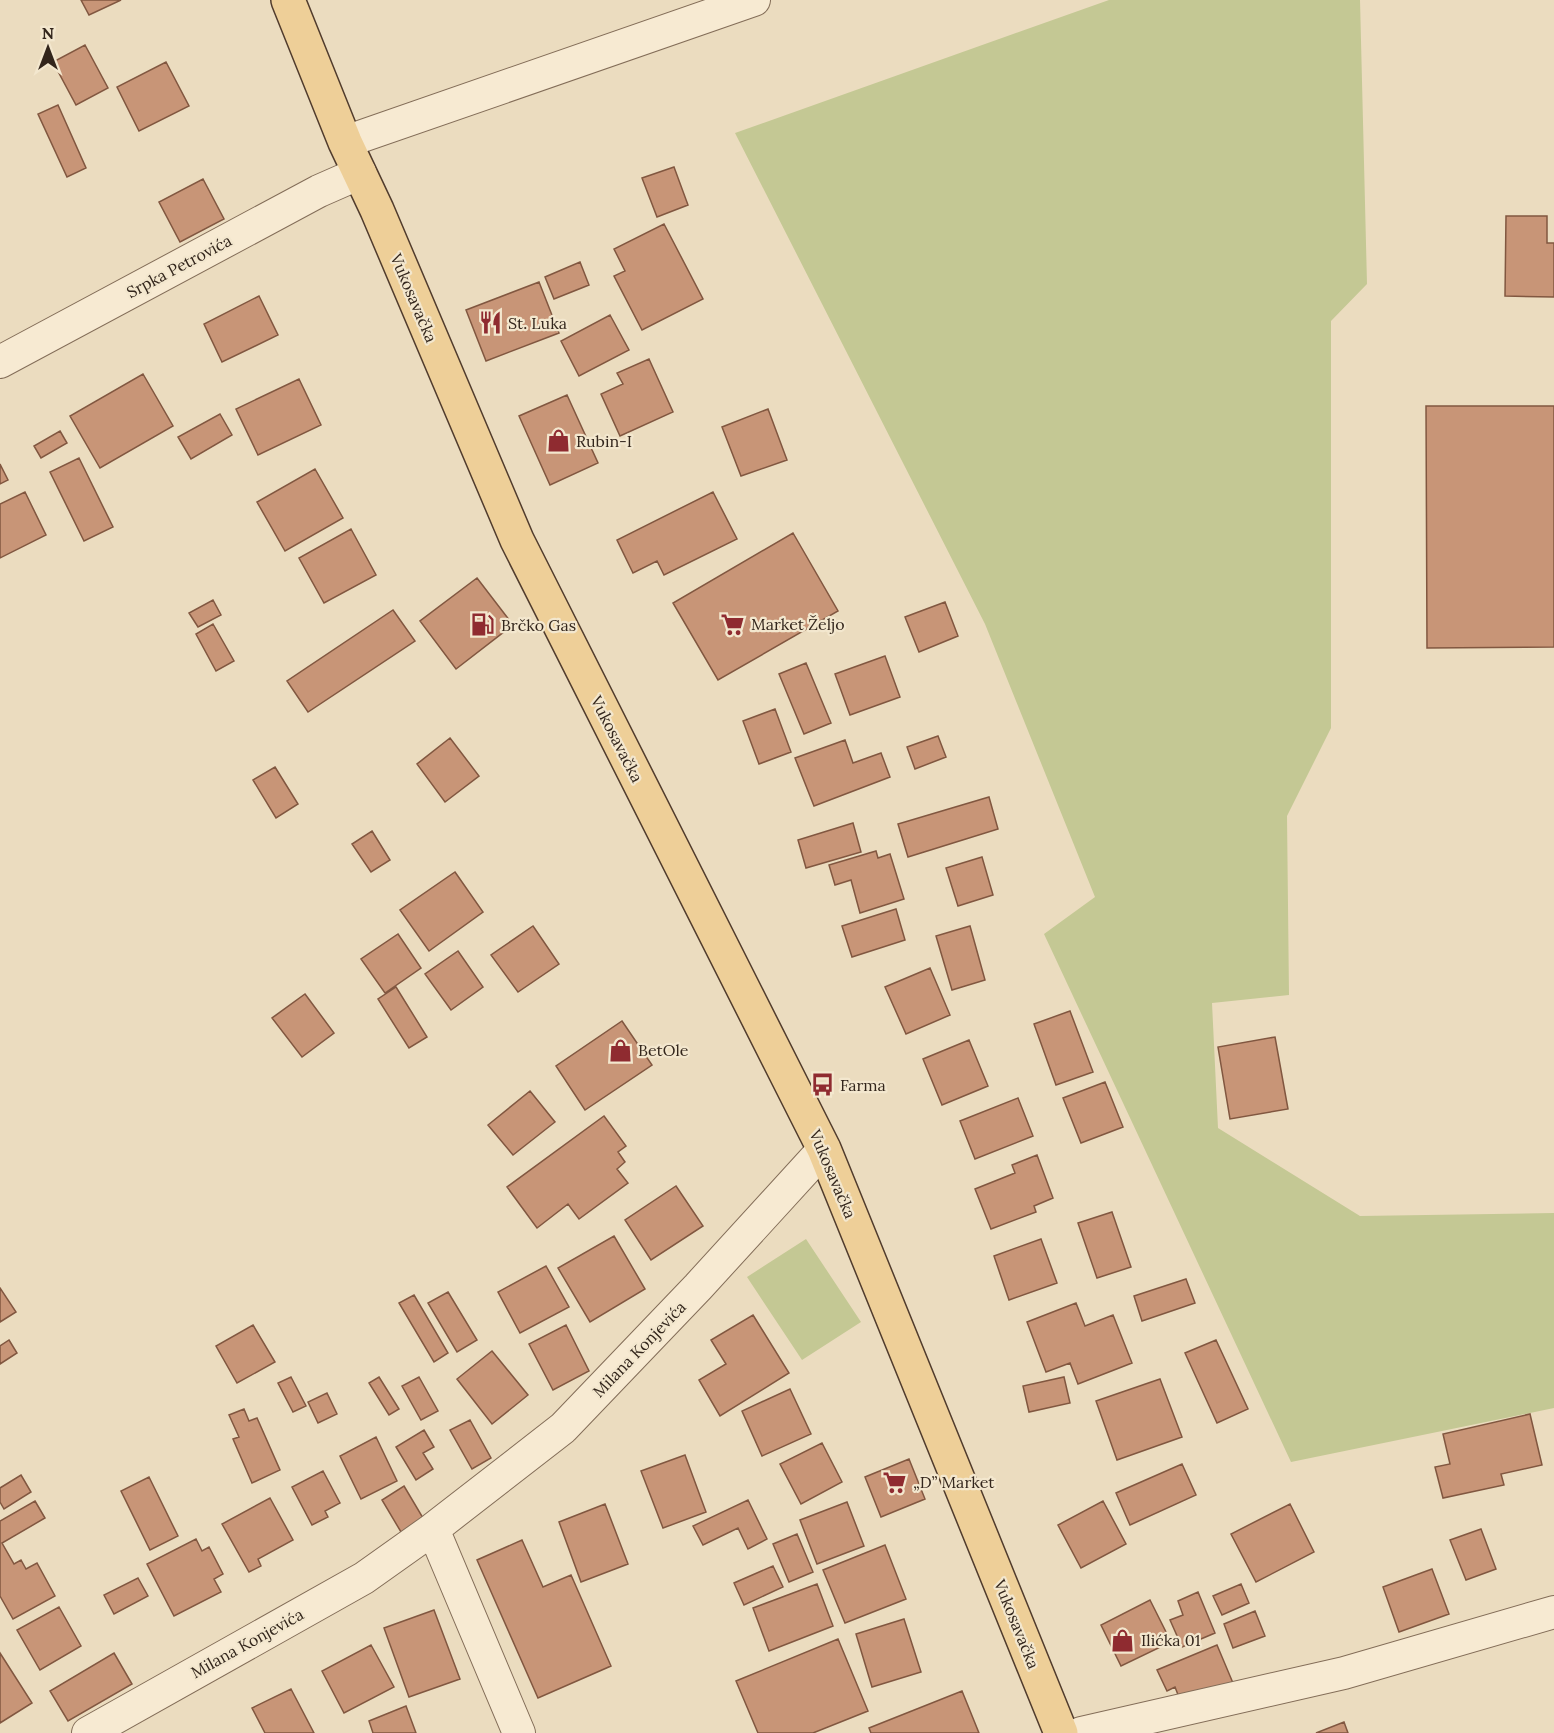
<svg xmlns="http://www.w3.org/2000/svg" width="1554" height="1733" font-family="Lora,serif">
<rect width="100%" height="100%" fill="#ebdcbf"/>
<path fill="#c4c894" d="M1109 0H1360L1367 284 1331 321V728L1287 816 1289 995 1212 1003 1218 1128 1360 1216 1554 1213V1408L1291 1462 1044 934 1095 897 985 624 735 133Z
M806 1239 861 1322 802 1360 747 1277Z"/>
<path fill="#c89577" stroke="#815740" stroke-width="1.5" d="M81 0H121L89 15Z
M85 45 108 88 76 105 53 62Z
M166 62 189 106 139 131 117 87Z
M58 105 86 168 67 177 38 114Z
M674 167 688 205 657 217 642 178Z
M203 179 224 219 180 242 159 202Z
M1506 216H1547V243H1554V297L1505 296Z
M664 224 703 299 642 330 614 276 625 271 614 249Z
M580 262 589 285 554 299 545 277Z
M539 282 559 333 486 361 466 310Z
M259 296 278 335 222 362 204 324Z
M610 315 629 350 579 376 561 341Z
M649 359 673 412 620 436 601 394 623 384 617 373Z
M143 374 173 426 100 468 70 416Z
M299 379 321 425 258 455 236 409Z
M567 395 598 463 550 485 519 416Z
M1426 406H1554V647L1427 648Z
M768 409 787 460 741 476 722 427Z
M220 414 232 435 191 459 178 437Z
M60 431 67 443 41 458 34 446Z
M79 458 113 527 84 541 50 472Z
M0 464 8 480 0 484Z
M315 469 343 518 285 551 257 502Z
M25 492 46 535 0 558V504Z
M713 492 737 539 664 575 657 561 633 573 617 540Z
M351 529 376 575 324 603 299 558Z
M793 533 838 611 718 680 673 603Z
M477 578 513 625 456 669 420 621Z
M213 600 221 615 198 627 189 613Z
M945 602 958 636 919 652 905 617Z
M393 610 415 641 308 712 287 681Z
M213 624 234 661 216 671 196 634Z
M885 656 900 697 850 715 835 674Z
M806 663 831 723 804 734 779 674Z
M775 709 791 752 759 764 743 721Z
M938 736 946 757 915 769 907 747Z
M450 738 479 776 445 802 417 764Z
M845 740 853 763 881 753 890 777 814 806 795 758Z
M275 767 298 804 276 818 253 780Z
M989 797 998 829 908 857 898 824Z
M853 823 861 852 806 868 798 840Z
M372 831 390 860 371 872 352 844Z
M876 851 878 858 890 854 904 899 860 913 851 880 835 885 829 865Z
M982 857 993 895 958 906 946 868Z
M455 872 483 912 429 951 400 910Z
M896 909 905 940 852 957 842 926Z
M533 926 559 964 518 992 491 955Z
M970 926 985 980 952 990 936 936Z
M398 934 421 968 385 993 361 959Z
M458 951 483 987 451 1010 425 974Z
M930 968 950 1015 906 1034 885 987Z
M396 987 427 1037 409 1048 378 999Z
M305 994 334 1033 302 1057 272 1018Z
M1070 1011 1093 1072 1056 1085 1034 1024Z
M622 1021 652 1065 585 1110 556 1066Z
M1275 1037 1288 1109 1230 1119 1218 1047Z
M969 1040 988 1086 942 1105 923 1059Z
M1105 1082 1123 1127 1081 1143 1063 1098Z
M530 1091 555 1122 513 1155 488 1125Z
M1018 1098 1033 1136 975 1159 960 1121Z
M604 1116 626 1146 618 1152 625 1162 617 1169 628 1183 579 1219 568 1204 537 1228 507 1187Z
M1037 1155 1053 1198 1034 1206 1036 1212 991 1229 975 1189 1015 1173 1012 1165Z
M676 1186 703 1226 651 1260 625 1220Z
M1112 1212 1131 1267 1097 1278 1078 1223Z
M614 1236 645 1289 590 1322 558 1268Z
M1041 1239 1057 1283 1009 1300 994 1256Z
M546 1266 569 1307 520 1333 498 1292Z
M1186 1279 1195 1303 1142 1321 1134 1296Z
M0 1288 16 1312 0 1322Z
M448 1292 477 1340 457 1352 428 1303Z
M414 1295 448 1353 434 1362 399 1303Z
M1076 1303 1085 1326 1113 1315 1132 1363 1078 1384 1070 1363 1046 1372 1027 1322Z
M753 1315 789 1373 720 1416 699 1380 726 1364 711 1340Z
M253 1325 275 1362 237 1383 216 1346Z
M566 1325 589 1371 553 1390 529 1344Z
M9 1340 17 1353 0 1364V1346Z
M1216 1340 1248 1409 1217 1423 1185 1353Z
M492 1351 528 1395 492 1424 457 1379Z
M291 1377 306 1406 293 1412 278 1383Z
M379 1377 399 1409 389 1415 369 1383Z
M419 1377 438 1411 421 1420 402 1386Z
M1064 1377 1070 1403 1029 1412 1023 1386Z
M1160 1379 1182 1437 1117 1460 1096 1401Z
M790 1389 811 1434 762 1456 742 1411Z
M327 1393 337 1414 318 1423 308 1402Z
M244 1409 249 1421 257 1418 280 1470 252 1483 233 1439 239 1437 229 1415Z
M1530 1414 1542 1465 1501 1474 1504 1485 1443 1498 1435 1467 1450 1464 1443 1434Z
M470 1420 491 1458 472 1469 450 1430Z
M424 1430 434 1447 423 1453 433 1469 416 1480 396 1447Z
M376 1437 397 1481 361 1499 340 1456Z
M822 1443 842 1482 801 1504 780 1464Z
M685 1455 706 1512 663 1528 641 1471Z
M909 1459 925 1499 881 1517 865 1477Z
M1182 1464 1196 1495 1130 1525 1116 1493Z
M323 1471 340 1503 325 1511 328 1517 312 1525 292 1487Z
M21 1475 31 1492 4 1509 0 1502V1488Z
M149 1477 178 1536 150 1550 121 1491Z
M404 1486 426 1523 404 1537 382 1500Z
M270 1498 293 1540 258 1559 261 1566 249 1572 222 1524Z
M748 1500 767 1539 748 1549 738 1528 703 1545 693 1526Z
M35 1501 45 1518 2 1543 14 1564 21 1560 26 1569 37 1563 55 1596 13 1619 0 1596V1521Z
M1103 1501 1126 1544 1081 1568 1058 1525Z
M847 1502 864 1546 817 1564 800 1520Z
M605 1504 628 1564 581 1582 559 1522Z
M1290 1504 1314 1552 1256 1582 1231 1534Z
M1481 1529 1496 1569 1466 1580 1450 1540Z
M797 1534 813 1572 789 1582 773 1544Z
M196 1539 202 1551 209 1547 223 1574 214 1579 221 1592 174 1616 147 1564Z
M522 1540 543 1587 571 1575 611 1666 538 1698 477 1560Z
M885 1545 906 1599 845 1623 823 1570Z
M773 1566 783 1587 744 1605 734 1583Z
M1432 1569 1449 1614 1399 1632 1383 1587Z
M138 1578 148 1596 114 1614 104 1595Z
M817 1584 833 1626 769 1651 753 1608Z
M1241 1584 1249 1603 1222 1615 1213 1596Z
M1198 1592 1215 1633 1182 1647 1170 1620 1183 1615 1178 1601Z
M1150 1600 1171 1642 1121 1666 1101 1625Z
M59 1607 81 1646 40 1670 17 1630Z
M434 1610 460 1679 409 1697 384 1628Z
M1255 1611 1265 1636 1233 1648 1224 1624Z
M904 1619 921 1672 872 1687 856 1634Z
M838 1639 868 1711 813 1733H758L736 1681Z
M371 1645 394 1687 344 1713 322 1671Z
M1217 1645 1233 1683 1182 1705 1175 1687 1167 1691 1157 1670Z
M0 1653 32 1703 0 1723Z
M114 1653 132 1684 68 1721 50 1691Z
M291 1689 314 1733H265L252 1708Z
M962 1691 979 1733H871L869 1728Z
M406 1706 416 1733H373L369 1721Z
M1344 1722 1348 1733H1316Z"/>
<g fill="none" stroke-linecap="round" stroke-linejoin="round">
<defs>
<path id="minor" d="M345 142 754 0
M0 362 319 191 360 173
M433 1529 519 1733
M88 1733 364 1578 433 1529 563 1428 698 1287 824 1149
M1081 1733 1344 1673 1554 1612"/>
<path id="major" d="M288 0 345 142 377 210 517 540 824 1149 1061 1733"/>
</defs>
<use href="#minor" stroke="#836d58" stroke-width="34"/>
<use href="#major" stroke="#513c2d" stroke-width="36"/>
<use href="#minor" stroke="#f7ead2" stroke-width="32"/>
<use href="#major" stroke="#eecf98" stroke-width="33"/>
</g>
<defs>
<symbol id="restaurant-bare" viewBox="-9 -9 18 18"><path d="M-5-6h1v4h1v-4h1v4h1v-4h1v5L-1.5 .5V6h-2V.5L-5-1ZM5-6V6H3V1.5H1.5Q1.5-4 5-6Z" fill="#8f2b30" stroke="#f3e7ce" stroke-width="2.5" paint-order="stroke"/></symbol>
<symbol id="shop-bare" viewBox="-9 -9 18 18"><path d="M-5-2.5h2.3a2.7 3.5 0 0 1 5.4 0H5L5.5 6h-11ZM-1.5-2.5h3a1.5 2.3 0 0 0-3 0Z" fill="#8f2b30" stroke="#f3e7ce" stroke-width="2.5" paint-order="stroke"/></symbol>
<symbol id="supermarket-bare" viewBox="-9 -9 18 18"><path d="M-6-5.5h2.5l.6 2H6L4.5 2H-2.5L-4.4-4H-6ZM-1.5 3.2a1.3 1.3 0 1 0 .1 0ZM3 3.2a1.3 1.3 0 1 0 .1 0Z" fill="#8f2b30" stroke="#f3e7ce" stroke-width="2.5" paint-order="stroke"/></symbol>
<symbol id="fuel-bare" viewBox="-9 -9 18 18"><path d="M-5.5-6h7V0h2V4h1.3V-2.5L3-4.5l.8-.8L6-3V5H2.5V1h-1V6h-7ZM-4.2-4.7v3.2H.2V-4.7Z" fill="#8f2b30" stroke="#f3e7ce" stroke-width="2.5" paint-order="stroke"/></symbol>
<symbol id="bus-bare" viewBox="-9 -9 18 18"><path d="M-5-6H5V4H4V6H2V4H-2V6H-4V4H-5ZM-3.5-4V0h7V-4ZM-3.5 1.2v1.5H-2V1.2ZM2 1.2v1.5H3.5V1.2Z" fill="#8f2b30" stroke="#f3e7ce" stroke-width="2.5" paint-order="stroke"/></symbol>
</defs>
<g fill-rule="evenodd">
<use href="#restaurant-bare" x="474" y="306" width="33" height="33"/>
<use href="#shop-bare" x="542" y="424" width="33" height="33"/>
<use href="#supermarket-bare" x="716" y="608" width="33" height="33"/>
<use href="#fuel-bare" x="466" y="608" width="33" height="33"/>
<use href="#shop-bare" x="604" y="1034" width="33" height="33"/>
<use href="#bus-bare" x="806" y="1068" width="33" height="33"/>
<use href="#supermarket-bare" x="878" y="1466" width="33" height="33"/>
<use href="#shop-bare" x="1106" y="1624" width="33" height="33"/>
</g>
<g text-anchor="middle" stroke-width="4.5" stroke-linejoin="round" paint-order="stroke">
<g font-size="16" fill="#33261c" stroke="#f3e7ce">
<text transform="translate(179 266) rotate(-28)" y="6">Srpka Petrovića</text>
<text transform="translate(414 298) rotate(67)" y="6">Vukosavačka</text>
<text transform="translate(617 739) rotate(63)" y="6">Vukosavačka</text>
<text transform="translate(833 1174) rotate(67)" y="6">Vukosavačka</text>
<text transform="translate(639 1349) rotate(-46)" y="6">Milana Konjevića</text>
<text transform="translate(1017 1624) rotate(68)" y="6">Vukosavačka</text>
<text transform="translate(247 1643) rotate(-29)" y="6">Milana Konjevića</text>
</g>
<g font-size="16" fill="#33261c" stroke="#f3e7ce" text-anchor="start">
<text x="508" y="329">St. Luka</text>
<text x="576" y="447">Rubin-I</text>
<text x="751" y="630">Market Željo</text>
<text x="501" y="631">Brčko Gas</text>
<text x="638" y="1056">BetOle</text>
<text x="840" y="1091">Farma</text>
<text x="913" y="1488">„D” Market</text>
<text x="1141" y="1646">Ilićka 01</text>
</g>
</g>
<g transform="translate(48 48)" stroke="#f3e7ce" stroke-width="4.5" paint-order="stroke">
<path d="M0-4.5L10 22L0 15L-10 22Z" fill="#33261c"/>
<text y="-9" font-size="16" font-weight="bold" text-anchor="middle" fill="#33261c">N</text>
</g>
</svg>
